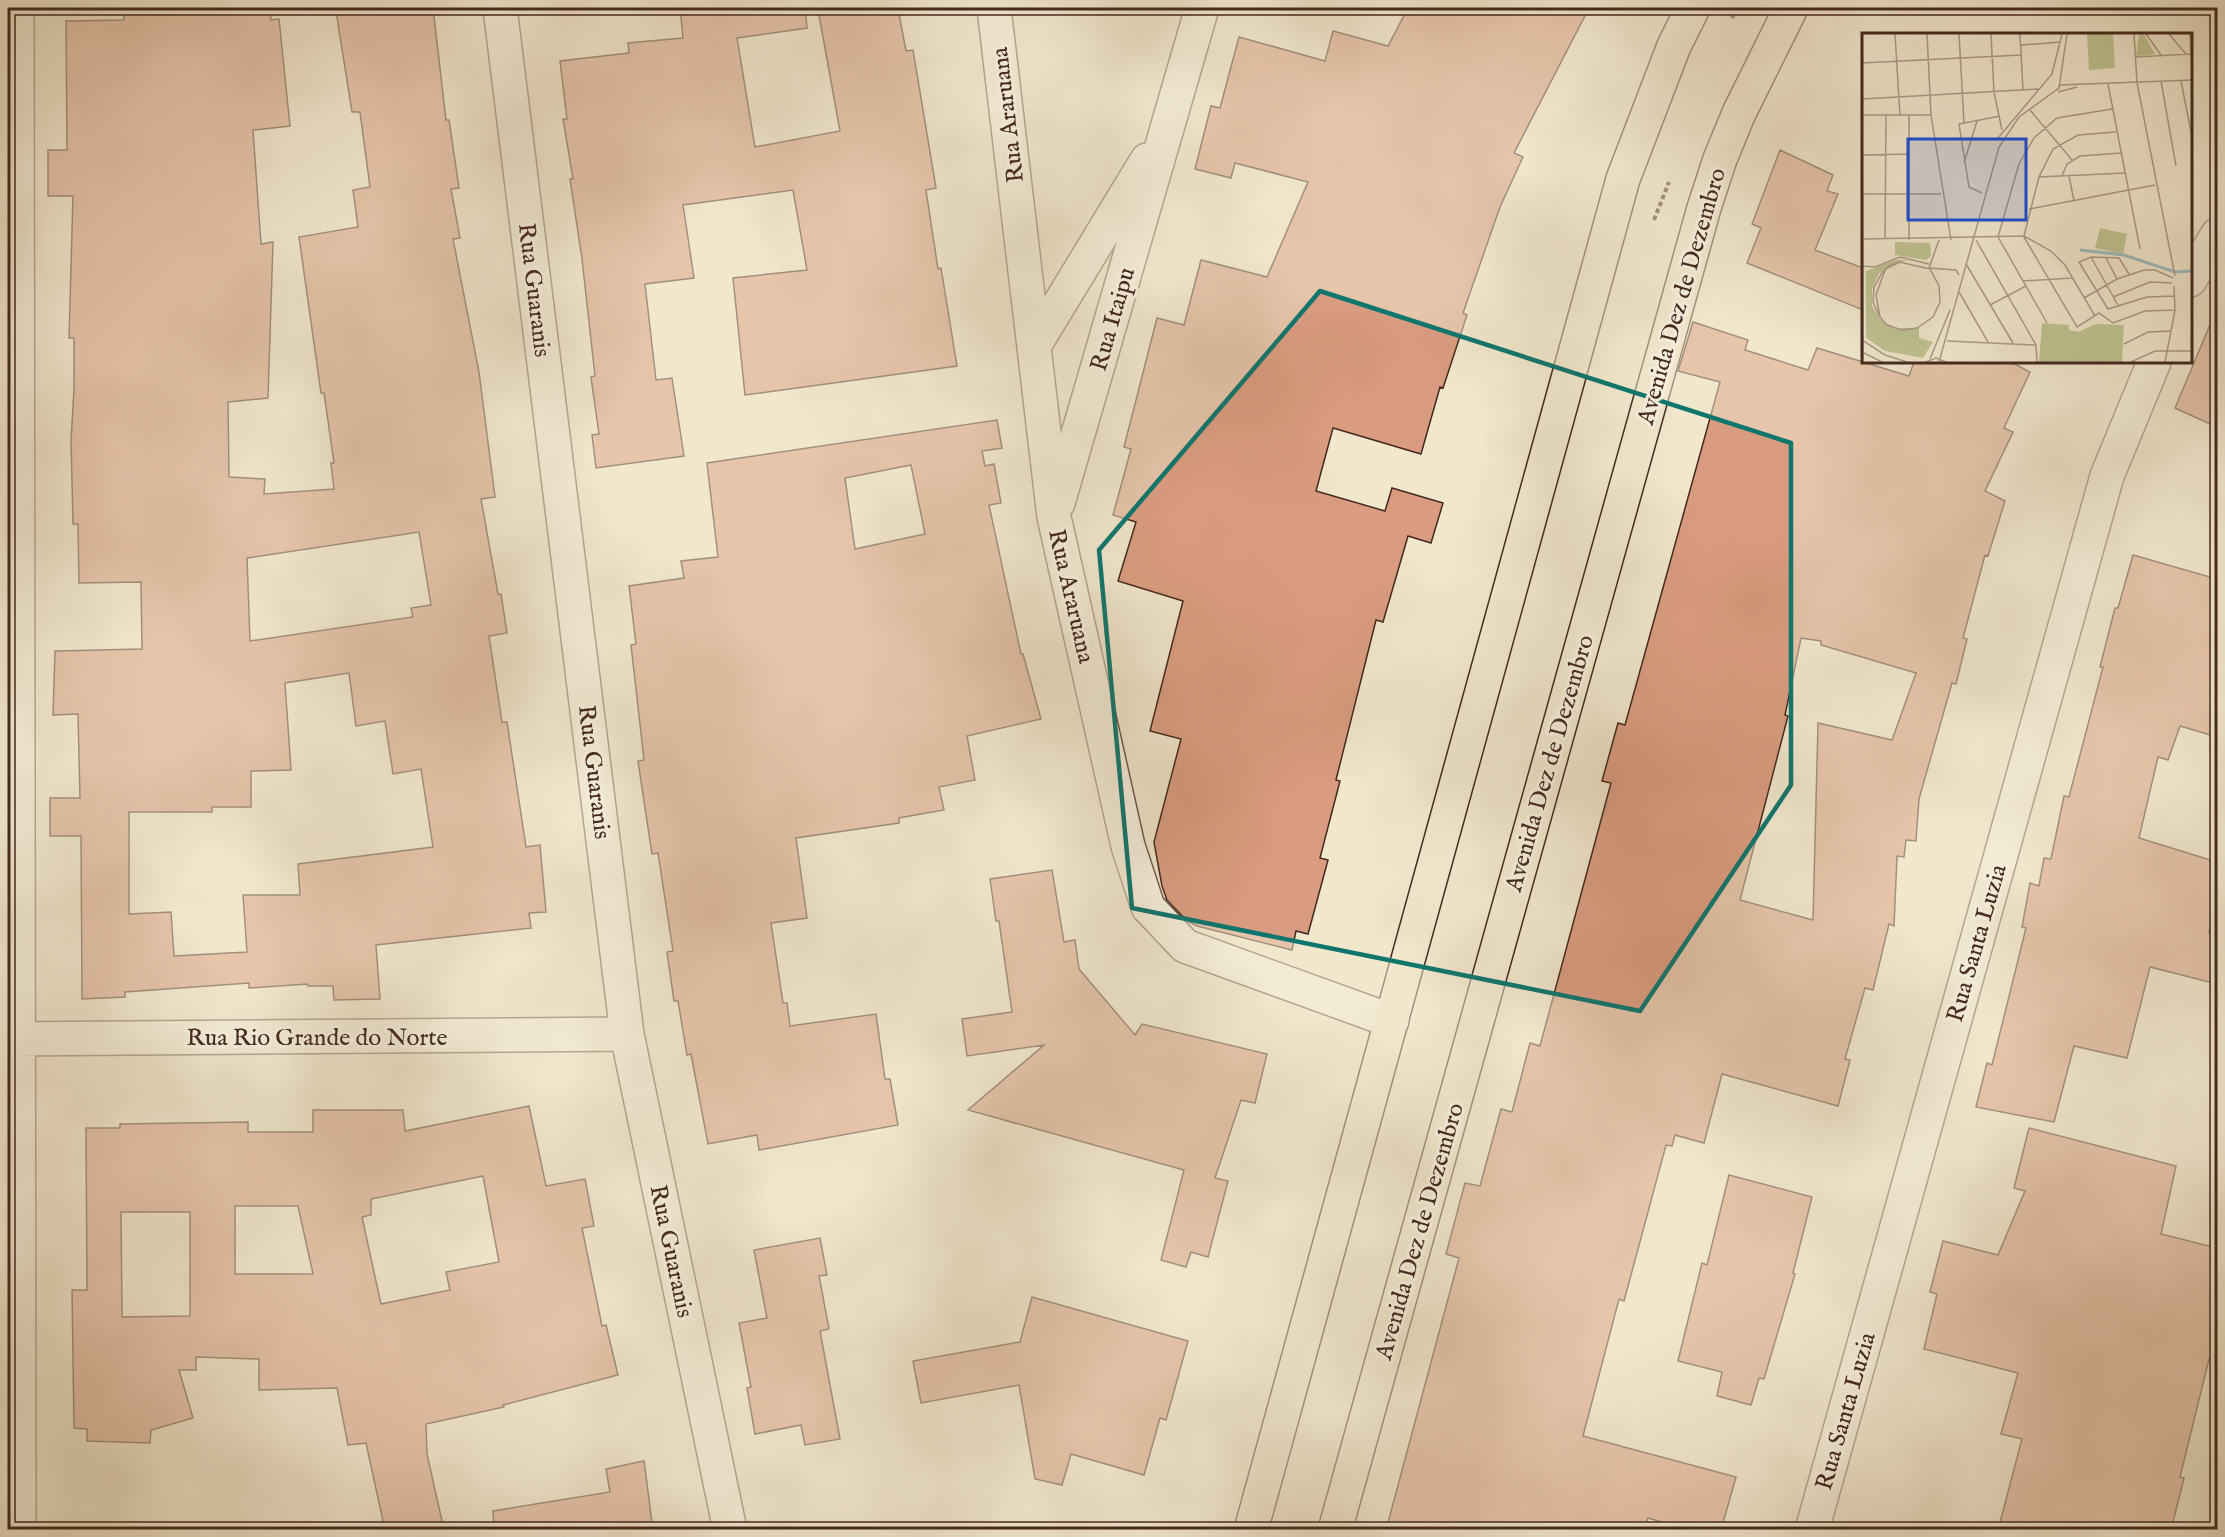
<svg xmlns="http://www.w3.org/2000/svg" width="2225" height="1537" font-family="'IM FELL English',serif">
<rect width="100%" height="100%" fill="#f1e7cd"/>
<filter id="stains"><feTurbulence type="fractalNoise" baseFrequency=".00333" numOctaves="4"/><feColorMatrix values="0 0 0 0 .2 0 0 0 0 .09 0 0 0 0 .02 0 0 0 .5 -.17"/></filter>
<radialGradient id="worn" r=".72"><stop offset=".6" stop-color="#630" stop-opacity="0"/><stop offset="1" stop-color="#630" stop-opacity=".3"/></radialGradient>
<path fill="#da9c81" stroke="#44291e" stroke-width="1.5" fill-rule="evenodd" d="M124 8H270L271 20 279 19 290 126 253 130 261 244 273 242 268 398 228 402 229 477 265 479 264 494 334 489 331 463H334L324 393H321L299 237 358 227 353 190 370 187 360 112H352L336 11 364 8H433L446 120H449L459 188 451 189 460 238 453 239 479 372 495 497 481 499 498 594H501L507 633 489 636 502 722H507L526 847 540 845 546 912 529 913 531 928 376 945 380 999 334 1000 333 986H308L307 984 249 988V983L125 992V997L82 999 81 836H50V798H80L78 714 53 715 55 651 142 649 141 582 79 583 78 524H73L71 441 74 389V338H69L73 196H48V150H67L66 21 124 20ZM419 532 431 605 411 608 413 617 250 641 247 558ZM349 673 356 726 385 721 393 774 421 769 433 847 298 864 300 895H243L247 952 174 956 171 912 129 914V812H212V807H251V771L291 770 285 683Z
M680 8H805L807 28 737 38 755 147 840 131 819 15 831 12 830 8H898L906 51 913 50 936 188 926 190 938 269 941 268 957 366 745 395 733 278 807 270 793 190 683 205 694 278 645 284 656 380 672 378 684 456 596 468 592 435 599 434 591 377 595 376 582 259 570 179H573L563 119H567L560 61 629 53 628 43 683 38Z
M1408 8H1589L1514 153 1523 157 1500 207 1463 313 1467 315 1443 388 1440 387 1421 454 1333 428 1316 491 1385 511 1392 488 1443 503 1431 543 1408 536 1383 622 1376 620 1336 780 1340 781 1320 858 1328 860 1308 934 1296 931 1292 950 1197 926 1187 921 1167 900 1162 886 1154 842 1181 739 1150 731 1183 601 1118 581 1136 522 1113 515 1131 449 1124 447 1157 318 1184 325 1201 260 1267 277 1308 182 1235 163 1231 178 1195 169 1211 106 1220 108 1239 37 1325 61 1333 31 1388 46Z
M1780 150 1833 175 1827 191 1838 194 1815 250 1863 268V310L1747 263 1761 228 1752 224Z
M2217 308V427L2175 408Z
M1693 322 1748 340 1745 350 1808 370 1817 348 1909 376 1914 362H2011L2030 372 2004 428 2013 432 1985 491 2005 501 1988 556 1985 555 1963 638 1967 639 1956 684 1952 683 1919 799 1916 841 1906 840 1904 857 1897 856 1894 926 1889 924 1873 990 1865 988 1845 1059 1850 1060 1838 1106 1722 1074 1704 1143 1675 1135 1672 1146 1666 1145 1624 1301 1619 1299 1583 1436 1736 1477 1721 1530H1688L1648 1518 1644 1530H1386L1459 1258 1446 1254 1465 1183 1480 1186 1501 1109 1512 1112 1530 1043 1540 1046 1611 783 1602 781 1618 723 1625 725 1720 382 1678 371ZM1801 638 1821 641V645L1916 673 1892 740 1818 723 1813 920 1740 900 1788 716 1785 715Z
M997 420 1002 448 982 451 985 466 994 464 1001 503 989 505 1021 654H1023L1041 719 967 736 975 780 939 787 944 810 899 818V823L796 838 807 918 771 923 783 1003H787L790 1026 876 1014 885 1079H890L898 1125 759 1150 757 1135 708 1144 691 1054 687 1055 678 1001H674L667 952 673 951 658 853 652 854 638 761 644 760 631 645 636 644 629 586 684 578 681 561 718 557 707 463ZM911 465 925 534 855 549 845 478Z
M2133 555 2217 579V737L2180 726 2168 760 2158 757 2139 838 2217 862V903L2209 932 2217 934V984L2150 967 2127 1058 2074 1046 2054 1122 1976 1107 1987 1063 1992 1065 2026 928 2022 927 2030 883 2039 886 2044 858 2051 859 2064 796 2069 797 2103 667H2100L2115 608H2118Z
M1052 870 1064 942 1075 940 1079 969 1135 1035 1142 1024 1267 1054 1255 1103 1241 1100 1215 1178 1228 1181 1208 1257 1191 1252 1186 1267 1161 1260 1184 1170 968 1110 1044 1045 967 1056 962 1019 1012 1012 999 921H996L990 879Z
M529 1106 546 1186 585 1179 594 1226 582 1228 602 1326 606 1325 618 1375 503 1405 504 1407 426 1424 427 1454 444 1530H385L366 1443 348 1445 337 1388 259 1390V1359L196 1357V1370H179L193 1418 151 1430 150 1443 87 1441V1429L74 1428 72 1290H87L86 1128H120V1124L248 1122V1132H313V1110H403L405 1131ZM483 1176 499 1262 446 1272 450 1290 381 1304 362 1217 371 1215V1199ZM235 1206H298L313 1274H235ZM121 1212H190V1316L122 1317Z
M2029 1128 2176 1166 2161 1234 2217 1248V1334L2211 1359H2209L2180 1477 2184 1478 2171 1530H1998L2022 1439 2001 1434 2018 1373 1924 1349 1937 1294 1930 1292 1943 1241 1998 1255 2025 1191 2014 1188Z
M1729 1175 1812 1197 1793 1273 1795 1274 1764 1379 1759 1378 1751 1405 1717 1396 1722 1372 1678 1361 1702 1263 1707 1265Z
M820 1238 827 1275 819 1276 829 1329 820 1331 840 1439 805 1445 801 1425 755 1434 747 1388 751 1387 739 1323 767 1318 754 1250Z
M1032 1297 1188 1341 1166 1420 1160 1418 1144 1475 1071 1454 1062 1485 1035 1479 1019 1385 921 1403 913 1361 1020 1342Z
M644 1461 653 1530H494L493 1511 610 1492 606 1469Z"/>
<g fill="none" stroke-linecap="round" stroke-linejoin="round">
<defs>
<path id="street" d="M17 8 19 1530
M500 8 627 1034 730 1530
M994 8 1054 517 1128 846 1148 907 1185 946 1392 1021
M2190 280 2218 234
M1034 346 1147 160
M1058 503 1202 8
M8 1039 627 1034
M1812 1530 2107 476 2154 362"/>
<path id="highway" d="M1251 1530 1623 179 1674 46 1693 8
M1335 1530 1704 208 1720 159 1739 113 1791 8"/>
</defs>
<use href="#street" stroke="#6f584a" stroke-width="36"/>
<use href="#highway" stroke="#44291e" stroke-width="36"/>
<path stroke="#44291e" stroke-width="4" stroke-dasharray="4.5 3" stroke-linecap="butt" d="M1732 18 1737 8
M1654 220 1669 182"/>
<use href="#street" stroke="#f6efde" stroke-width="33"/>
<use href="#highway" stroke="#f1e7cd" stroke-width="33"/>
</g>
<path d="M0 0H2225V1537H0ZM1320 291 1791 443V785L1640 1011 1132 908 1099 550Z" fill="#f1e7cd" fill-opacity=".55" fill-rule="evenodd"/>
<path fill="none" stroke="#0f766e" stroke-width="4.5" stroke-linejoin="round" d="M1320 291 1791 443V785L1640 1011 1132 908 1099 550Z"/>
<g text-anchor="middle" stroke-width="6" stroke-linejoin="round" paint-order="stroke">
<g font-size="24" fill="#44291e" stroke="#f6efde">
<text transform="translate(1007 115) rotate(-97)" y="8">Rua Araruana</text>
<text transform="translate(535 290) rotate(83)" y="8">Rua Guaranis</text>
<text transform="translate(1681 296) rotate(-74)" y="8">Avenida Dez de Dezembro</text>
<text transform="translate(1112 319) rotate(-74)" y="8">Rua Itaipu</text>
<text transform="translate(1072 596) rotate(77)" y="8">Rua Araruana</text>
<text transform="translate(1549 763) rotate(-74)" y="8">Avenida Dez de Dezembro</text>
<text transform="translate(595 772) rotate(83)" y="8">Rua Guaranis</text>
<text transform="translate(1976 943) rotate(-74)" y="8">Rua Santa Luzia</text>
<text x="317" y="1045">Rua Rio Grande do Norte</text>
<text transform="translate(1419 1231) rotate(-74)" y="8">Avenida Dez de Dezembro</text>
<text transform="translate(672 1251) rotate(78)" y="8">Rua Guaranis</text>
<text transform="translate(1845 1411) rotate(-74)" y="8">Rua Santa Luzia</text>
</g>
</g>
<g transform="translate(1862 33)">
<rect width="330" height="330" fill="#f1e7cd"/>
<path d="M225 1H251L253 35 227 37ZM277 1 282 2 293 21 274 23ZM238 195 265 201 261 221 233 215ZM33 209 68 210 69 223 64 227 33 222ZM34 227H45L17 240 10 256V273L19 287 32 295H57V305L71 309 61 325 23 318 4 305V238ZM180 290 207 292V297L216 299 234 291 262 292 260 329H177Z" fill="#c0c494"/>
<path fill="none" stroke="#9cbebf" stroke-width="3" d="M218 217 262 222 313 239 330 238"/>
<path fill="none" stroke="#ac9b87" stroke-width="1.5" d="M33 1 38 82M65 1 69 82 89 207M97 1 102 90M129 1 132 59 140 97M158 1 161 57M272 1 275 50 313 243M284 1 299 22M307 1 324 21M328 1 330 33M159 12 199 9M273 24 329 21M0 30 159 22M299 48 314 133M319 48 330 104M246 51 278 216M198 52 330 47M196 59 215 54M0 66 176 56M0 73 1 329M168 77 210 127M1 82H69M47 82V207M136 105 190 41 200 1M0 122 47 121M102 130 115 88M200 143 205 131 218 123 259 120M207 143 212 168M177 144 263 140M120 160 107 154 97 91 138 83M0 161H79M167 176 293 152M162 203 177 144 191 116 216 102 254 99M162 204 215 294 237 280 251 290 283 278 313 277M1 206 162 203 189 218 203 232 233 283M23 206 24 82M77 207 67 235 94 237 97 242M114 207 174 312 175 329M229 224 257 274M244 225 255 246M104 231 151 310M1 233 13 234 38 224 67 231M267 241 257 225 229 224 217 229 246 276 285 264 313 263M161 248 210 245M97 259 126 309M251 264 288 249 310 250M222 265 255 246 282 237H293L311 245M128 272 164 253M18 284 11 269 12 254 20 240 26 234 37 229 68 236 77 253 78 269 71 284 55 295 40 297 25 292 18 284 14 262 23 237M185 290 136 204 157 131 172 105 195 85 250 76M0 307 23 322 45 329M85 308 174 312M262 311 286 299 309 298M0 319 20 329M68 326 88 277M64 329 74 325 84 329M77 329 137 114 157 84 197 55 205 1M269 329 293 318H330M303 329 313 277 312 253"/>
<path fill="#1d4ed8" fill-opacity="0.15" stroke="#1d4ed8" stroke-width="3" d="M46 106H164V187H46Z"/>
<rect width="330" height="330" fill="none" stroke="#44291e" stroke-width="3"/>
</g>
<rect width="2225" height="1537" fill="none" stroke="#f1e7cd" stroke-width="30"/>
<rect x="9" y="9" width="2207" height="1519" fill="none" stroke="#44291e" stroke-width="3"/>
<rect x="15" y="15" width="2195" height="1507" fill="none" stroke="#44291e" stroke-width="1.5"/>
<rect width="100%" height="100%" filter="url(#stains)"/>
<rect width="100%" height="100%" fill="url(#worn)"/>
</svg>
